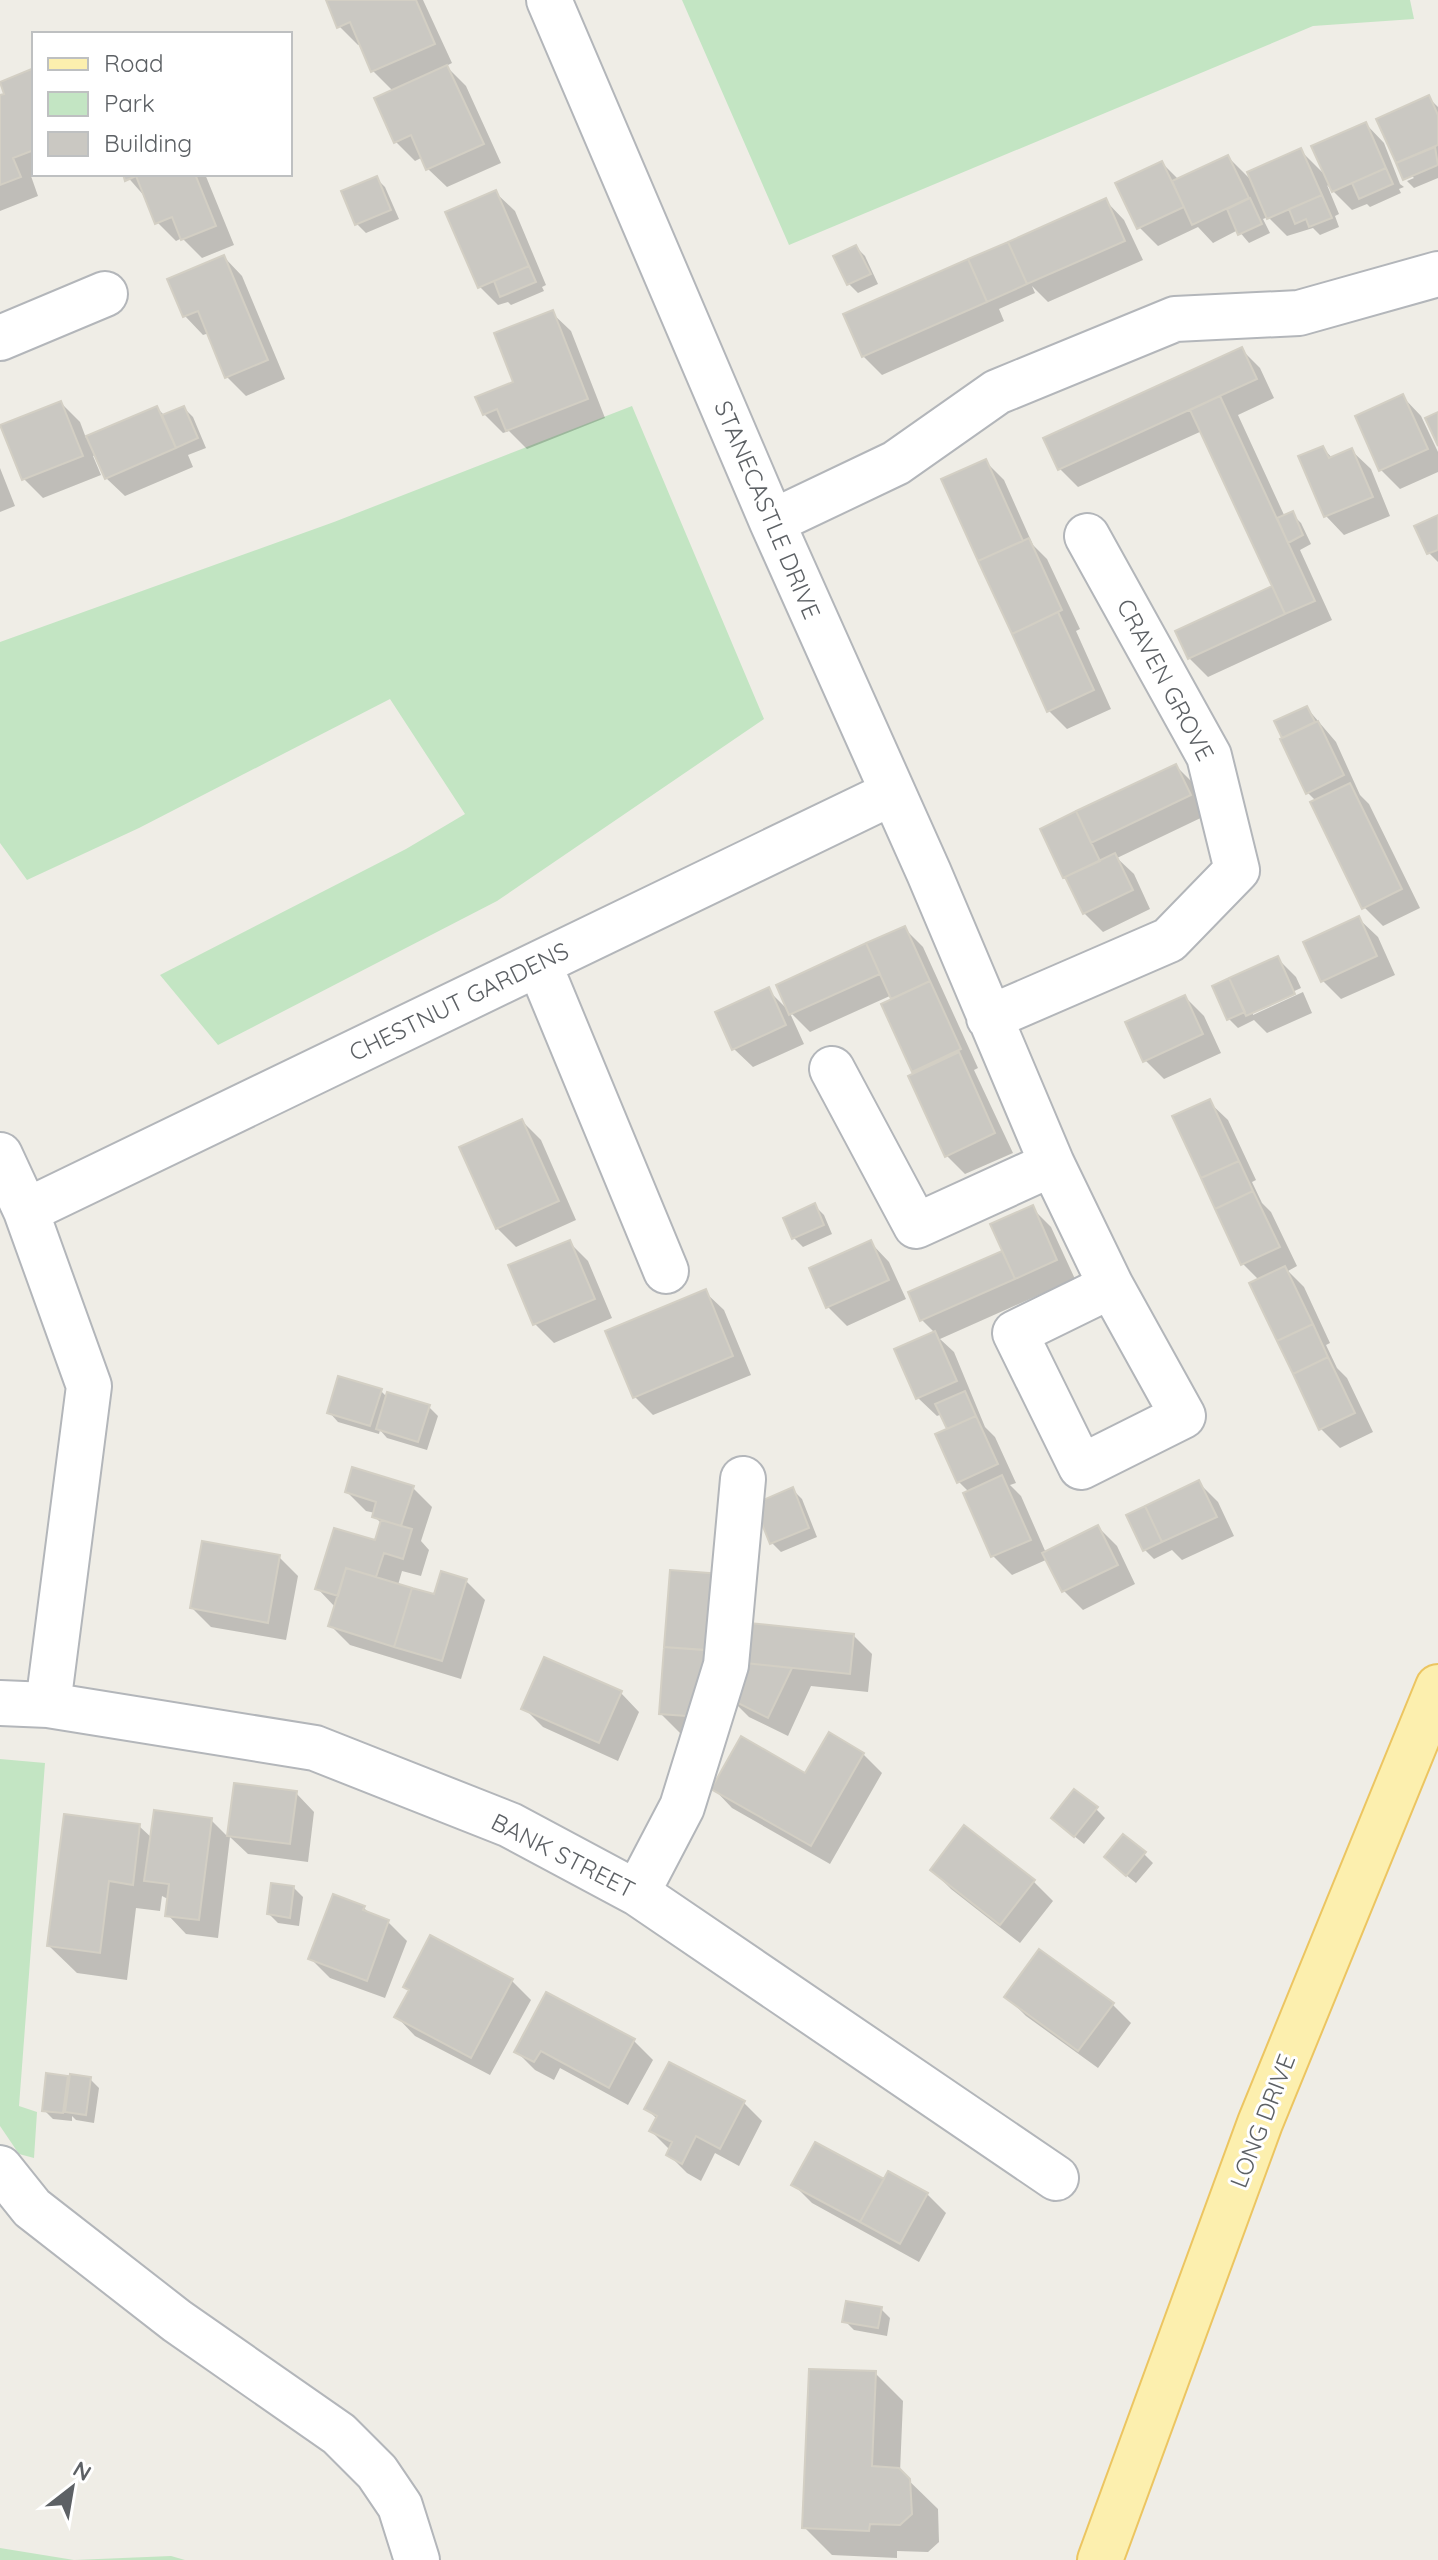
<svg xmlns="http://www.w3.org/2000/svg" width="1438" height="2560" font-family="Quicksand,sans-serif">
<rect width="100%" height="100%" fill="#efede6"/>
<path fill="#c3e5c3" d="M682 0H1410L1414 19 1313 26 789 245Z
M632 406 764 719 497 901 218 1045 160 975 406 849 465 814 390 699 139 828 27 880 0 843V642L334 522Z
M0 1759 45 1763 19 2106 37 2112 34 2158 19 2154 0 2126Z
M0 2548 74 2560 171 2556 185 2560H0Z"/>
<path fill="#0003" d="M330 0H423L452 63 446 66 466 86 501 163 447 187 428 169 423 157 415 161 396 142 394 92 373 71 361 44 358 45 339 26Z
M34 70V174H37L31 176 38 196 0 211V97Z
M1429 98 1438 107V178L1414 188 1407 181 1414 178 1411 175 1404 178 1379 120Z
M1366 124 1384 143 1400 184 1404 187 1399 189 1401 193 1370 207 1367 204 1352 210 1327 185 1339 214 1335 216 1339 227 1320 235 1313 228 1287 236 1268 217 1263 219 1270 233 1249 243 1238 230 1213 243 1198 227 1158 246 1139 227 1162 163 1179 180 1228 157 1253 182 1301 151 1326 176Z
M125 174H205L234 245 202 258 182 238 176 241 157 222 146 198Z
M376 178 385 187 399 219 366 233 357 224Z
M496 193 515 211 546 285 542 287 544 291 511 305 508 302 498 305 480 287Z
M1106 201 1124 220 1143 260 1048 302 1032 286 1035 293 999 309 1004 321 882 375 863 356Z
M856 247 865 256 878 284 858 293 849 284 836 257Z
M224 257 242 276 285 379 246 396 227 377 209 333 203 335 185 316Z
M552 313 571 331 605 418 527 449 509 431 503 433 484 414 516 384Z
M1241 349 1260 368 1274 398 1238 415 1285 517 1292 514 1301 523 1311 544 1300 550 1332 620 1208 677 1189 658 1274 587 1202 431 1078 487 1060 469Z
M1403 397 1421 416 1438 452V472L1400 489 1381 470Z
M61 403 80 422 86 438 157 408 165 416 184 408 193 417 206 448 188 455 193 467 125 496 106 478 97 454 93 456 101 475 43 498 24 479Z
M1323 448 1333 459 1352 451 1371 469 1390 516 1344 535 1326 516Z
M985 461 1004 480 1033 545 1047 559 1080 629 1076 631 1111 709 1067 729 1048 710 944 480Z
M0 468 15 506 0 512Z
M1438 517V562L1429 553Z
M1307 708 1336 742 1360 795 1369 804 1420 908 1383 926 1364 907 1316 801 1308 793 1284 737Z
M1176 766 1195 785 1209 814 1117 858 1134 874 1150 909 1103 932 1084 913 1042 830Z
M1359 919 1378 937 1395 975 1341 999 1323 981Z
M904 928 923 947 978 1068 974 1070 1013 1153 965 1174 946 1155 914 1070 892 995 810 1032 789 1011 804 1044 753 1067 734 1049 768 990 789 1011Z
M1277 958 1296 977 1301 988 1253 1010V1015L1303 992 1312 1013 1267 1033 1254 1020 1238 1028 1229 1019Z
M1185 997 1204 1016 1221 1053 1164 1079 1145 1060Z
M1209 1102 1228 1120 1256 1180 1252 1182 1262 1203 1271 1212 1297 1266 1288 1271 1304 1287 1330 1343 1326 1345 1337 1368 1347 1378 1373 1432 1340 1448 1321 1429 1280 1343 1259 1280 1243 1264 1175 1117Z
M522 1121 541 1140 576 1220 516 1247 497 1228Z
M815 1206 824 1215 832 1234 803 1247 794 1238Z
M1032 1208 1051 1227 1075 1279 940 1339 954 1352 985 1427 995 1437 1016 1483 1010 1485 1021 1496 1046 1553 1098 1527 1117 1546 1135 1584 1083 1610 1064 1591 1048 1559 1012 1575 993 1556 969 1492 958 1481 950 1430 942 1414 937 1416 918 1398 935 1333 922 1320 910 1293 1005 1252Z
M569 1242 588 1261 612 1318 554 1343 535 1324Z
M871 1243 889 1262 906 1299 847 1326 828 1307Z
M705 1292 724 1310 751 1375 653 1415 634 1396Z
M381 1391 388 1398 429 1407 438 1416 427 1450 387 1438 380 1430 379 1434 338 1422 329 1412Z
M1199 1483 1218 1502 1234 1536 1182 1560 1172 1550 1154 1559 1145 1550Z
M413 1488 432 1507 421 1541 429 1550 421 1576 402 1571 398 1585 435 1597 466 1581 485 1600 461 1679 350 1645 331 1626 336 1608 318 1589 377 1542 382 1524 374 1516 375 1513 366 1511 347 1492Z
M793 1490 802 1499 817 1537 781 1552 772 1543Z
M279 1557 298 1576 286 1640 211 1627 192 1608Z
M671 1572 719 1735 680 1733 661 1714Z
M853 1635 872 1654 868 1692 811 1686 788 1736 749 1717 730 1698 747 1663Z
M621 1693 639 1712 618 1761 543 1727 524 1708Z
M863 1754 882 1773 830 1864 732 1808 714 1789 806 1776Z
M236 1785 296 1793 314 1812 308 1862 248 1854 230 1837 218 1938 186 1934 168 1915 170 1900 162 1896 160 1911 136 1908 127 1980 77 1973 49 1946 139 1826 152 1838 211 1820 228 1837Z
M1096 1809 1105 1818 1084 1844 1063 1827Z
M965 1828 1034 1882 1053 1901 1020 1943 951 1889 932 1870Z
M1144 1854 1153 1863 1136 1883 1115 1866Z
M294 1888 303 1897 299 1926 278 1923 269 1914Z
M364 1908 371 1915 388 1922 407 1941 385 1998 330 1978 311 1959Z
M431 1938 512 1981 531 2000 490 2075 415 2036 397 2017 410 1991 405 1986Z
M1007 1997 1113 2005 1131 2023 1098 2068 1026 2016Z
M634 2041 653 2060 628 2105 560 2068 554 2080 535 2070 517 2052Z
M67 2078 71 2082 90 2079 99 2088 94 2123 76 2120 72 2116V2121L53 2119 44 2110Z
M743 2102 762 2121 739 2166 715 2153 701 2181 687 2173 668 2154 670 2150 651 2131 657 2119 647 2109Z
M884 2182 927 2194 946 2213 919 2262 812 2203 794 2185Z
M881 2309 890 2318 887 2336 854 2330 845 2321Z
M875 2373 903 2401 900 2472 938 2509 939 2542 928 2552 897 2551V2558L832 2555 804 2527Z"/>
<path fill="#cac8c2" stroke="#d3cfc4" stroke-width="2" d="M326 0H416L435 44 371 72 350 22 337 28Z
M447 65 484 144 426 170 411 135 394 143 374 98Z
M34 68V150L13 158 21 177 0 185V95L4 94 0 82Z
M1429 95 1438 115V145L1396 163 1376 119Z
M1366 122 1386 168 1332 192 1311 146Z
M1435 147 1438 165 1403 180 1396 163Z
M1301 148 1322 195 1267 219 1247 172Z
M1228 155 1249 198 1192 225 1172 181Z
M1162 161 1184 207 1137 229 1115 183Z
M1386 168 1393 184 1359 199 1352 183Z
M123 174H195L216 226 181 240 172 217 155 224 136 176 125 181Z
M377 176 391 210 355 225 341 191Z
M496 190 529 266 478 288 445 212Z
M1322 195 1332 218 1309 227 1306 219 1295 224 1289 209Z
M1106 198 1125 241 1027 284 1008 242Z
M1250 198 1262 224 1238 235 1227 209Z
M1008 242 1027 284 987 302 968 259Z
M856 245 871 274 847 285 833 256Z
M224 255 268 360 225 378 198 311 183 317 167 279Z
M968 259 987 302 862 357 843 314Z
M529 266 536 282 500 297 494 281Z
M553 310 588 399 506 431 497 409 483 415 475 397 513 382 494 333Z
M1242 347 1257 379 1058 470 1043 438Z
M1403 394 1428 449 1379 471 1355 416Z
M1220 396 1315 601 1285 614 1190 410Z
M61 401 83 456 22 480 0 425Z
M157 406 176 448 105 479 86 436Z
M184 406 198 438 176 448 162 415Z
M1438 412V446L1425 418Z
M1323 446 1329 458 1352 448 1373 497 1324 517 1298 456Z
M986 459 1023 541 978 561 941 479Z
M1293 511 1303 535 1288 543 1277 518Z
M1438 515V550L1427 554 1414 526Z
M1029 538 1062 610 1012 634 978 561Z
M1272 586 1285 614 1188 659 1175 631Z
M1058 612 1094 690 1047 712 1012 634Z
M1307 706 1315 722 1282 738 1274 721Z
M1318 721 1344 775 1306 794 1280 739Z
M1176 764 1191 795 1091 843 1076 811Z
M1350 783 1402 889 1362 909 1310 802Z
M1076 811 1100 861 1063 878 1040 829Z
M1115 853 1133 890 1083 914 1065 877Z
M1359 916 1377 956 1321 982 1303 942Z
M905 926 930 981 891 999 866 943Z
M866 943 880 974 789 1015 776 985Z
M1278 956 1295 994 1246 1016 1229 978Z
M1229 978 1245 1012 1227 1020 1212 986Z
M930 981 961 1049 912 1072 881 1004Z
M769 987 786 1025 732 1050 715 1012Z
M1185 995 1203 1034 1143 1062 1125 1022Z
M959 1052 995 1133 945 1157 908 1076Z
M1210 1099 1239 1161 1201 1178 1172 1116Z
M522 1119 559 1201 496 1229 459 1147Z
M1239 1161 1253 1191 1215 1209 1201 1178Z
M1253 1191 1280 1247 1241 1265 1215 1209Z
M815 1203 824 1225 792 1239 783 1218Z
M1033 1205 1057 1260 1015 1279 990 1224Z
M570 1240 595 1299 533 1325 508 1265Z
M871 1240 889 1280 826 1308 809 1268Z
M1002 1251 1015 1279 920 1321 908 1292Z
M1285 1266 1313 1324 1277 1341 1249 1283Z
M706 1289 733 1356 633 1398 605 1331Z
M1313 1324 1328 1357 1293 1374 1277 1341Z
M935 1331 957 1381 916 1399 894 1349Z
M1328 1357 1355 1413 1319 1430 1293 1374Z
M338 1376 382 1389 370 1426 327 1413Z
M965 1391 976 1416 947 1429 935 1404Z
M387 1392 430 1405 418 1442 376 1429Z
M976 1416 998 1464 957 1483 935 1434Z
M352 1467 414 1486 401 1526 372 1517 376 1502 345 1492Z
M1002 1475 1031 1540 991 1557 963 1493Z
M1199 1480 1217 1517 1162 1542 1145 1506Z
M793 1487 809 1528 770 1544 754 1504Z
M1145 1506 1162 1542 1143 1551 1126 1515Z
M381 1520 412 1529 403 1559 384 1553 376 1577 346 1568 338 1596 315 1589 334 1528 375 1540Z
M1098 1525 1118 1565 1062 1592 1042 1553Z
M202 1541 280 1555 268 1623 190 1608Z
M346 1568 412 1588 394 1647 328 1626Z
M670 1570 721 1574 715 1651 664 1647Z
M441 1571 467 1579 442 1661 394 1647 412 1588 434 1594Z
M749 1623 854 1634 850 1674 745 1663Z
M664 1647 706 1650 701 1717 659 1714Z
M544 1657 622 1691 599 1743 521 1709Z
M745 1663 792 1668 768 1718 728 1698Z
M829 1732 864 1753 811 1846 711 1789 741 1736 805 1773Z
M234 1783 297 1791 290 1844 227 1836Z
M1074 1789 1098 1807 1074 1837 1051 1818Z
M154 1810 212 1818 199 1920 165 1916 169 1884 144 1881Z
M64 1814 140 1824 133 1885 109 1881 100 1953 47 1946Z
M964 1825 1035 1880 1000 1925 930 1870Z
M1123 1834 1146 1852 1126 1876 1104 1857Z
M271 1883 294 1886 290 1918 267 1914Z
M333 1894 365 1906 363 1910 389 1920 367 1981 308 1959Z
M430 1935 513 1979 471 2058 394 2017 409 1990 403 1987Z
M1039 1949 1114 2003 1078 2051 1004 1997Z
M546 1992 635 2039 609 2088 541 2051 534 2062 514 2052Z
M669 2062 745 2101 720 2149 696 2136 682 2164 666 2155 672 2142 649 2131 657 2116 644 2109Z
M46 2073 68 2076 63 2113 42 2111Z
M70 2074 91 2077 86 2115 65 2112Z
M815 2142 884 2179 860 2222 791 2185Z
M888 2171 928 2193 900 2244 860 2222Z
M846 2301 882 2307 878 2328 842 2322Z
M809 2369 876 2371 872 2466 899 2468 910 2479 912 2514 900 2525 870 2524 869 2531 802 2528Z"/>
<g fill="none" stroke-linecap="round" stroke-linejoin="round">
<defs>
<path id="street" d="M549 0 772 522 929 873 1052 1164 1111 1286 1183 1416 1081 1467 1015 1333 1111 1286
M0 338 105 294
M772 522 896 463 997 392 1175 319 1299 313 1438 274
M539 964 666 1271
M989 1018 1169 940 1237 870 1209 756 1087 536
M832 1069 916 1226 1052 1164
M0 1155 26 1211 89 1386 48 1705
M26 1211 892 793
M0 1703 48 1705 315 1748 510 1825 637 1893 1056 2178
M637 1893 682 1807 726 1665 743 1479
M0 2168 32 2208 177 2321 339 2434 377 2472 400 2506 417 2560"/>
<path id="primary" d="M1100 2560 1260 2123 1438 1687"/>
</defs>
<use href="#street" stroke="#b3b6ba" stroke-width="48"/>
<use href="#primary" stroke="#ecc561" stroke-width="48"/>
<use href="#street" stroke="#fff" stroke-width="44"/>
<use href="#primary" stroke="#fcefae" stroke-width="44"/>
</g>
<g text-anchor="middle" stroke-width="6" stroke-linejoin="round" paint-order="stroke">
<g font-size="24" fill="#5d6165" stroke="#fff">
<text transform="translate(767 510) rotate(67)" y="8">STANECASTLE DRIVE</text>
<text transform="translate(1165 680) rotate(62)" y="8">CRAVEN GROVE</text>
<text transform="translate(459 1002) rotate(-26)" y="8">CHESTNUT GARDENS</text>
<text transform="translate(563 1856) rotate(27)" y="8">BANK STREET</text>
<text transform="translate(1263 2121) rotate(-69)" y="8">LONG DRIVE</text>
</g>
</g>
<rect x="32" y="32" width="260" height="144" fill="#ffffff" stroke="#bec0c1" stroke-width="2"/>
<rect x="48" y="58" width="40" height="12" fill="#fcefae" stroke="#bec0c1" stroke-width="2"/>
<text x="104" y="72" font-size="24" fill="#5d6165">Road</text>
<rect x="48" y="92" width="40" height="24" fill="#c3e5c3" stroke="#bec0c1" stroke-width="2"/>
<text x="104" y="112" font-size="24" fill="#5d6165">Park</text>
<rect x="48" y="132" width="40" height="24" fill="#cac8c2" stroke="#bec0c1" stroke-width="2"/>
<text x="104" y="152" font-size="24" fill="#5d6165">Building</text>
<g transform="translate(72 2488) rotate(31)" stroke="#ffffff" stroke-width="6" paint-order="stroke">
<path d="M0-6L14 30L0 20L-14 30Z" fill="#5d6165"/>
<text y="-12" font-size="22" font-weight="bold" text-anchor="middle" fill="#5d6165">N</text>
</g>
</svg>
